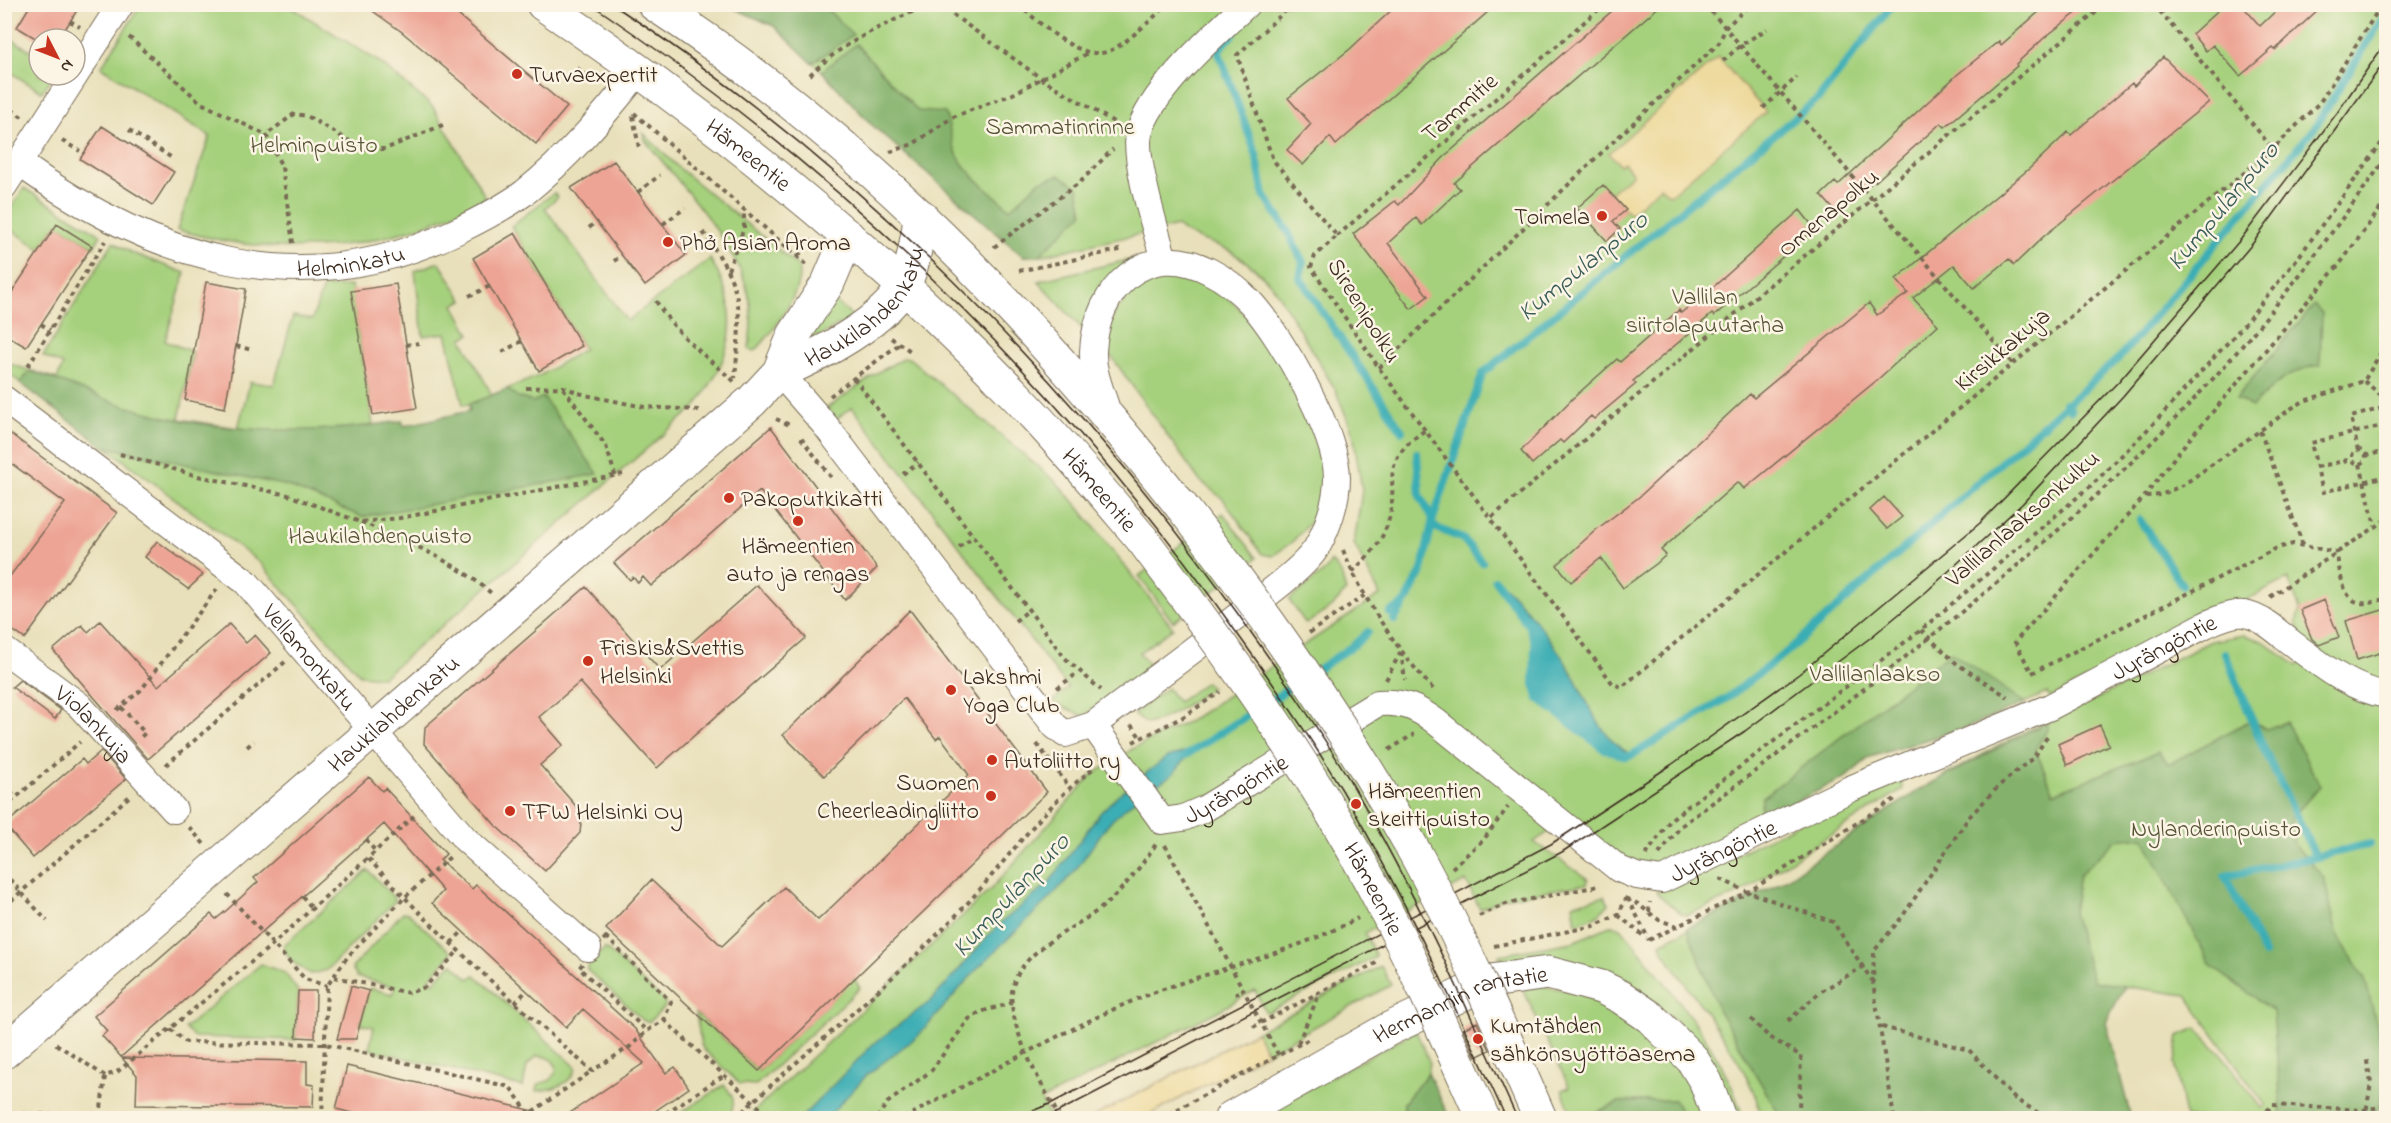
<svg xmlns="http://www.w3.org/2000/svg" width="2391" height="1123" font-family="'Indie Flower',sans-serif">
<rect width="100%" height="100%" fill="#fcf5e5"/>
<filter id="ink" filterUnits="userSpaceOnUse"><feTurbulence type="fractalNoise" baseFrequency=".0167" numOctaves="2"/><feDisplacementMap in="SourceGraphic" scale="12" xChannelSelector="R" yChannelSelector="G"/><feConvolveMatrix kernelMatrix="1 2 1 2 8 2 1 2 1" color-interpolation-filters="sRGB"/></filter>
<filter id="wash" filterUnits="userSpaceOnUse"><feTurbulence type="fractalNoise" baseFrequency=".008" numOctaves="4" result="noise"/><feDisplacementMap in="SourceGraphic" scale="24" xChannelSelector="R" yChannelSelector="G"/><feGaussianBlur stdDeviation="1.35" result="paint"/><feColorMatrix in="noise" values="0 0 0 0 0 0 0 0 0 0 0 0 0 0 0 0 0 1.4 0 .05"/><feComposite in="paint" operator="in"/></filter>
<g filter="url(#wash)">
<rect width="100%" height="100%" fill="#e8e0ba"/>
<path fill="#a5d07c" stroke="#707d4d" stroke-width="1.5" d="M141 5H288L378 61 433 107 486 198C383 252 289 261 177 230L210 136 101 67Z
M727 5H2386V1118H2185L2175 1063 2179 1036 2196 1028 2223 1056 2262 1108 2266 1106 2186 995 2059 977 1885 1118H1762C1750 1063 1694 999 1663 951L1661 943 1777 885 1921 789 2025 731 2092 701 2211 641 2244 635 2263 641 2297 666 2308 650 2296 622 2300 610 2288 579 2050 698 2047 693 1970 726 1870 757 1846 777 1780 808 1678 864 1652 869 1633 866 1571 817 1534 842 1588 879 1587 884 1504 898 1480 909 1466 881 1365 933 1376 957 1266 1013 1255 990 1220 1010 1041 1100 1050 1118H747L991 889 1092 775 1134 748 1191 720 1380 595 1354 544 1362 490 1353 433 1335 389 1275 289C1262 274 1246 260 1228 250 1210 241 1193 240 1177 226L1039 256H1023L873 126 822 71 774 26Z
M5 35 39 56V75H54L42 92 5 69Z
M643 133 680 169 797 265C808 286 771 335 755 351L749 349C751 329 753 309 747 289 734 241 676 180 645 140Z
M24 188 101 235 94 247 57 224 40 249 5 225 4 219Z
M554 193 558 197 545 208 627 321 710 259C745 314 732 358 695 407L383 677 360 675 259 562 5 371 4 362 57 379 63 365 43 356 113 242 132 253 185 273 165 341 193 352 179 419 238 428 250 382 274 385 293 316 312 320 323 287 351 286 373 425 402 421 404 426 470 411 469 404 463 405 446 333 423 336 415 271 439 262 463 300 454 305 470 334 462 339 492 395 541 375 584 349 511 226Z
M1133 259 1083 330 1038 281Z
M1171 277 1204 282 1220 290 1245 314 1274 352 1307 406 1328 469 1322 520 1313 519 1293 541 1273 556 1262 554 1223 499 1199 480 1104 346C1111 307 1132 284 1171 277Z
M833 300 853 317 799 348Z
M904 358H909L1055 481 1077 505 1173 628 1139 653 1151 667 1083 716 1052 702 1068 688 852 407 835 420 827 408 880 371Z
M1223 513 1257 558 1173 622 1139 576Z
M1331 561 1341 573 1346 591 1333 606 1306 624 1289 600 1326 570Z
M1206 682 1211 688C1190 702 1171 718 1147 724L1133 714 1167 688 1178 702Z
M1893 776 1901 780 1903 789 1738 894 1687 915 1682 914 1659 895 1657 891 1687 882 1743 851Z
M368 870 396 900 327 970 311 974C300 967 285 960 284 945Z
M1604 896 1609 904 1598 915 1576 924 1573 904Z
M403 912 408 913 452 953 429 979 433 983 452 963 469 979 475 975 576 1067C573 1084 552 1090 536 1091L539 1084 551 1080 557 1069C554 1059 548 1056 537 1056L527 1065 523 1087 369 1049 374 1027 360 1024 369 991 370 988 392 994 395 987 357 977 352 968Z
M1612 925 1621 928 1631 940C1674 995 1724 1051 1743 1118H1735L1732 1108 1695 1039 1655 1003 1506 966 1499 955 1573 942Z
M605 948 665 1002V1007L649 1022 644 1021 587 970 589 964Z
M261 964 285 973 298 991 296 1040 194 1037 185 1028Z
M1381 966 1391 985 1267 1053 1256 1032Z
M854 978 860 988 756 1085 740 1084 704 1050 701 1044 696 1013 759 1071Z
M1540 986 1580 992 1655 1035 1688 1075 1707 1118H1684L1674 1100 1619 1102 1583 1118H1573L1562 1090 1569 1087 1523 989Z
M1416 1031 1430 1063 1428 1073 1404 1103 1403 1118H1255Z
M724 1085C735 1097 736 1104 728 1118H673Z"/>
<path fill="#84b26c" stroke="#606e45" stroke-width="1.5" d="M727 5H823L853 35 812 63 774 26Z
M856 44 918 111 945 113C951 129 951 148 962 163 974 180 995 195 1010 209L1040 181 1060 175 1078 187 1083 213 1039 256H1023L873 126 822 71Z
M2314 305 2322 313 2320 365C2291 369 2272 386 2252 407L2236 398Z
M30 371C62 381 93 395 125 406 215 434 310 436 402 421L404 426 470 411 469 404 507 389 518 397 533 402 543 397 598 474 362 517 287 486 103 446 20 383Z
M1951 652 2025 703 1970 726 1870 757 1846 777 1760 819 1762 798Z
M2251 720 2266 729 2286 722 2320 786 2291 819 2294 844 2324 878 2337 934 2365 979 2381 1041 2385 1087 2374 1118H2282L2273 1011 2211 966 2143 837 2116 840 2079 875 2073 913 2093 981 2125 986 2106 1022 2131 1118H1781L1718 1009 1687 928 1777 885 1921 789 2047 722V731L2035 749 2054 793 2158 752 2169 764Z
M1428 1073 1450 1118H1403L1404 1103Z
M1674 1100 1684 1118H1583L1619 1102Z"/>
<path fill="#eeda9e" stroke="#94825e" stroke-width="1.5" d="M1718 57 1766 112 1670 195 1660 187 1630 214 1610 193 1633 174 1624 162 1620 165 1609 153Z
M1256 1032 1267 1053 1143 1118H1091Z"/>
<path fill="#3badb4" stroke="#3b6c69" stroke-width="1.5" d="M1495 580C1517 593 1552 641 1566 663 1587 696 1596 736 1632 755L1626 757 1604 749 1538 698 1534 683 1535 643 1529 626Z
M1193 750 1173 774 1132 802 1108 824 1075 871 1051 897 979 967 919 1035 867 1075 827 1118H801L873 1044 932 1000 997 926 1048 884 1100 813 1119 794 1167 757Z"/>
<g fill="none" stroke-linecap="round" stroke-linejoin="round">
<path stroke="#3badb4" stroke-width="8" d="M1234 33 1218 50 1256 154 1264 195 1287 230 1303 262 1300 278 1402 431
M2065 403 2071 410
M1417 453 1420 496 1433 519
M2140 520 2182 585
M1432 526 1463 539 1482 562
M1495 580 1529 626 1535 643 1534 683 1538 698 1604 749 1626 757 1632 755 1727 698 1788 651 2120 357 2313 130 2386 13
M1390 613 1406 602 1422 570 1433 519 1483 373 1819 98 1893 4
M1394 620 1403 606
M2225 653 2262 745 2316 857 2225 876 2264 954
M1314 672 1354 645 1368 632
M1269 702 1301 680
M1186 755 1256 710
M2316 857 2370 844"/>
</g>
<g id="blocks">
<path fill="#eda494" d="M31 4H81L59 39H37L17 27Z
M363 4H445L567 107 536 144 402 32Z
M1398 4H1497L1336 145 1330 137 1303 165 1287 150 1311 124 1288 98 1350 49Z
M1620 4H1662L1454 183 1460 189 1422 225 1416 218 1388 243 1428 296 1411 309 1353 234 1395 201 1399 205 1446 155Z
M2048 4H2088L2044 38 2016 64 2017 66 1945 127 1941 123 1875 182 1874 181 1835 211 1821 195 1835 182 1838 185 1958 74 1999 41 2001 45Z
M2225 4H2241L2260 26 2283 4H2324L2275 50 2273 48 2240 76 2213 45 2206 51 2192 34Z
M2163 57 2209 102 2043 237 2014 265 2009 259 1974 288 1954 265 1913 298 1938 325 1876 381 1744 489 1738 482 1661 550 1666 555 1656 564 1623 588 1601 558 1571 582 1557 565 1597 529 1639 497 1750 394 1754 398 1869 303 1877 315 1908 293 1896 279 2030 168 2068 132 2071 135 2132 83 2134 86Z
M102 126 174 172 153 205 80 159Z
M614 161 686 255 645 286 571 188Z
M1603 185 1626 210 1613 221 1620 229 1607 241 1577 208Z
M1800 210 1815 229 1714 316 1712 314 1633 381 1636 384 1594 419 1591 416 1563 443 1560 440 1532 464 1521 451 1572 399 1617 359 1620 362 1679 310 1681 313 1711 289Z
M57 224 92 246 26 347 4 334V304Z
M515 233 582 346 539 371 473 258Z
M206 282 246 289 225 408 185 400Z
M396 284 417 408 373 415 351 291Z
M771 427 877 568 845 600 760 491 651 586 643 577 638 583 633 577 630 580 614 563Z
M4 429 117 513 25 639 4 624V584L65 503 4 458Z
M1884 497 1902 517 1887 529 1870 510Z
M157 541 203 575 188 589 145 557Z
M757 585 806 638 657 768 580 682 539 717 563 745 540 765 582 813 580 833 545 871 497 827 424 744 425 727 586 587 660 670Z
M2324 600 2339 637 2319 645 2312 639 2300 610Z
M2386 609V651L2357 660 2346 621Z
M910 610 1047 792 759 1071 606 929 651 880 722 946 784 887 818 920 969 775 940 736 936 739 904 698 824 776 783 735Z
M100 621 158 686 229 624 246 643 255 635 271 653 148 759 53 650 82 625 88 632Z
M20 680 61 710 55 719 12 687Z
M2100 725 2109 745 2067 765 2058 744Z
M101 751 126 779 33 858 5 825 82 759 86 764Z
M369 777 382 791 385 788 446 854 440 860 472 889 476 885 635 1029 666 1073 675 1067 689 1088 643 1119H561L644 1063 583 1009 566 1027 432 903 443 891 384 824 121 1057 102 1036 107 1031 94 1016 211 914 216 919 227 910 258 882 254 878Z
M351 986 369 991 360 1024 356 1039H337Z
M298 991H316L315 1038 296 1037Z
M1477 1022 1490 1050 1476 1057 1463 1029Z
M122 1058 307 1061V1084L314 1085 313 1107 136 1105 137 1075Z
M347 1066 534 1111 533 1119H376L336 1109Z"/>
</g>
</g>
<g filter="url(#ink)">
<use href="#blocks" fill-opacity="0" stroke="#786a55" stroke-width="1.5"/>
<g fill="none" stroke-linecap="round" stroke-linejoin="round">
<defs>
<g id="street">
<path id="s1" d="M19 163C153 259 301 306 457 231 480 220 503 208 524 193 568 158 605 114 639 71"/>
<path d="M4 186 121 4"/>
<path d="M1164 260C1157 234 1133 158 1139 134 1149 92 1215 34 1247 4"/>
<path d="M779 372 825 425 1055 726 1065 734 1093 725C1141 689 1188 654 1235 618 1257 602 1304 569 1317 547 1328 527 1337 501 1337 478 1337 432 1282 338 1252 304 1240 291 1225 279 1209 271 1146 238 1096 289 1093 351 1092 372 1102 393 1108 413"/>
<path id="s2" d="M4 399 246 582 465 839 588 948"/>
<path id="s3" d="M4 650 79 705 174 810"/>
<path id="s4" d="M1093 725 1162 821 1183 818 1204 809 1378 703C1402 701 1416 707 1435 721L1619 869 1636 876 1662 880 1850 789 2050 707 2205 625C2216 620 2232 612 2245 614 2261 617 2277 631 2289 641 2320 664 2348 688 2386 695"/>
</g>
<g id="secondary">
<path id="s5" d="M779 372C817 357 887 321 905 283 915 263 916 238 921 216"/>
<path id="s6" d="M4 1052 752 401 779 372 794 335 828 283 848 236"/>
</g>
<g id="primary">
<path id="s7" d="M543 4C715 120 876 250 1019 399 1062 444 1102 492 1142 539"/>
<path d="M654 4C863 140 1028 314 1182 507"/>
<path id="s8" d="M1231 1118 1389 1029 1490 981 1548 973 1601 987 1621 997 1650 1017 1692 1059 1706 1082 1719 1118"/>
</g>
</defs>
<use href="#street" stroke="#786a55" stroke-width="28"/>
<use href="#secondary" stroke="#786a55" stroke-width="35"/>
<use href="#primary" stroke="#786a55" stroke-width="35"/>
<path stroke="#786a55" stroke-width="4" stroke-dasharray="4.5 4.5" stroke-linecap="butt" d="M938 4 1042 79 1117 124
M1018 4C1039 22 1080 63 1109 51 1125 45 1155 16 1168 4
M1293 4 1237 55 1273 160 1337 236 1315 256 1311 267 1379 368 1613 684 1622 687 2273 149 2320 102 2382 4
M1705 4 2012 363
M2154 4 2273 149
M70 21 80 27
M129 37 201 103 266 135
M1723 61 1741 45 1767 29
M577 68 597 84
M810 75C843 41 888 23 930 4
M4 104 22 117
M1763 108 1797 77
M634 113 806 264
M633 116 639 148
M129 130 172 158
M62 141 80 151
M890 152 913 144 953 117 1013 94 1088 53
M638 192 660 175
M2386 201 2342 261 2180 450 2145 496 2015 642 2032 673 2277 548 2293 544 2336 552C2343 585 2343 616 2386 598
M663 224 685 208
M589 228 596 222
M703 232C746 291 741 309 735 378
M1337 236 1605 4
M293 243 282 167 266 135 294 114 307 116 363 149H385L443 125
M994 247 1080 182 1113 149
M798 256 812 240
M614 261 622 255
M728 270 744 228V209
M1019 271 1124 249
M469 296 490 286
M656 301C676 334 706 357 735 382
M41 324 50 330
M891 338 912 352
M406 345 419 343
M236 346 252 350
M502 352 522 341
M28 366 105 241
M1379 368 1598 156 1719 43 1726 27 1751 4
M854 378 1065 658 1101 690
M2364 381 2386 399
M526 388 563 387 585 395 644 407 699 410
M563 388 606 446 616 478
M830 396 898 345
M776 419 790 425
M2386 425 2311 443 2323 492 2386 476
M2260 431 2303 545
M801 438 831 477
M2352 457a7 7 0 1 1 14 0a7 7 0 1 1-14 0Z
M2358 451 2351 417 2386 407
M120 454 198 476 288 495 360 522 400 518 623 474
M2365 456 2386 451
M2360 464 2375 526
M2317 467 2352 459
M903 474 918 462
M2146 496 2161 495 2183 485 2292 408 2304 401 2364 381 2386 344
M1492 517 2106 4
M361 522C406 541 453 560 491 593
M959 547 974 536
M1343 550C1364 601 1396 648 1433 689
M1352 572C1366 559 1379 546 1386 528 1404 480 1372 469 1425 430
M2270 597 2386 520
M1015 621 1029 610
M1921 630 1957 664 2008 697
M1309 633 1365 595
M1401 652 1405 680
M1386 680 1401 651
M1057 688 1079 672
M121 707 145 733 140 738
M117 710 141 690 217 589
M1131 725 1141 738
M1133 742 1183 717 1220 692
M1037 744 1069 787
M247 747 254 741
M1389 750 1414 734
M166 765 285 662
M4 785 16 798
M4 808 80 742
M414 816 368 858C437 935 515 1003 592 1071L631 1046 647 1031
M189 827 204 844
M366 839 375 851
M1165 845 1279 1056
M1659 854 1681 826C1861 693 2043 559 2197 396 2267 322 2327 240 2386 158
M1646 855 1671 819 1921 630 2093 484 2156 421 2242 327 2300 255 2386 137
M1452 868 1484 839 1508 807
M4 873 47 921
M1720 879 1748 892 1833 922 1873 982
M227 894 305 979 327 986
M302 896 313 909
M1628 898 1649 940
M1635 902 1659 920 1677 926
M4 907 131 795
M1649 912 1650 902
M1618 915 1646 938
M1479 916 1506 904 1599 886
M606 937 671 1002 664 1020 647 1031 579 968Z
M1649 940 1748 892 1895 799
M451 943 462 932
M1494 946 1594 926 1618 915 1627 897
M334 977 409 993 425 987 459 950
M1235 994 1244 990
M515 1003 527 990
M1751 1019 1768 1036 1801 1056 1799 1110 1802 1118
M664 1020 771 1118
M1788 1021 1820 992 1864 966
M1253 1027 1380 961
M1882 1027 1969 1050 2015 1099 2047 1118
M170 1029 186 1042 325 1044 510 1087 529 1114 592 1071
M1298 1043 1320 992
M56 1044 105 1076
M4 1113 164 1118
M100 1117 105 1076 117 1072 272 945 368 858
M322 1118 327 986 348 956 404 898 450 857
M658 1118 723 1076
M736 1118C810 1047 893 983 964 907 1007 861 1043 806 1094 768
M877 1118 887 1103 931 1071 969 1019 980 1012 1012 1003
M904 1118C976 1080 1048 1039 1123 1005 1200 971 1284 958 1358 918
M1060 1118C1041 1083 1018 1046 1012 1006 1005 953 1075 931 1106 904 1125 887 1142 865 1156 844
M1161 1118 1311 1038
M1894 1118 1873 983 1874 951 1902 917 1969 817 2001 784 2034 757 2049 734
M2261 1118 2272 1105 2363 1110 2386 1106
M2365 1118 2371 1083 2366 1056"/>
<use href="#street" stroke="#fff" stroke-width="26"/>
<use href="#secondary" stroke="#fff" stroke-width="33"/>
<use href="#primary" stroke="#fff" stroke-width="33"/>
<path stroke="#3b2a1e" stroke-width="1.5" d="M591 4C840 172 1057 380 1231 625 1270 679 1308 733 1342 790 1404 896 1455 1007 1506 1118
M612 4C856 165 1067 377 1238 614 1277 669 1317 725 1352 784 1415 892 1466 1005 1517 1118
M1015 1118 1052 1103 1551 844 1671 765 1799 674 1980 523 2119 381 2241 239 2337 113 2386 42
M1046 1118 1562 852 1745 731 1870 638 1926 592 2022 504 2123 396 2253 243 2386 60"/>
<defs>
<g id="primary-bridge">
<path d="M1182 507C1270 619 1351 735 1419 860 1464 944 1502 1031 1540 1118"/>
<path id="s9" d="M1142 539C1226 650 1309 764 1374 888 1414 963 1448 1041 1483 1118"/>
</g>
</defs>
<use href="#primary-bridge" stroke="#786a55" stroke-width="35" stroke-linecap="butt"/>
<use href="#primary-bridge" stroke="#fff" stroke-width="33"/>
</g>
</g>
<g fill="#c8321e" stroke="#fcf5e5" stroke-width="2">
<circle cx="517" cy="74" r="6"/>
<circle cx="1602" cy="216" r="6"/>
<circle cx="668" cy="242" r="6"/>
<circle cx="729" cy="498" r="6"/>
<circle cx="798" cy="521" r="6"/>
<circle cx="588" cy="661" r="6"/>
<circle cx="951" cy="690" r="6"/>
<circle cx="992" cy="760" r="6"/>
<circle cx="991" cy="796" r="6"/>
<circle cx="1356" cy="804" r="6"/>
<circle cx="510" cy="811" r="6"/>
<circle cx="1478" cy="1039" r="6"/>
</g>
<g text-anchor="middle" stroke-width="5" stroke-linejoin="round" paint-order="stroke">
<g font-size="24" fill="#3b2a1e" stroke="#fcf5e5" text-anchor="start">
<text x="529" y="82">Turvaexpertit</text>
<text x="1590" y="224" text-anchor="end">Toimela</text>
<text x="680" y="250">Phở Asian Aroma</text>
<text x="741" y="506">Pakoputkikatti</text>
<text x="798" y="553" text-anchor="middle">Hämeentien<tspan x="798" dy="28">auto ja rengas</tspan></text>
<text x="600" y="655">Friskis&amp;Svettis<tspan x="600" dy="28">Helsinki</tspan></text>
<text x="963" y="684">Lakshmi<tspan x="963" dy="28">Yoga Club</tspan></text>
<text x="1004" y="768">Autoliitto ry</text>
<text x="979" y="790" text-anchor="end">Suomen<tspan x="979" dy="28">Cheerleadingliitto</tspan></text>
<text x="1368" y="798">Hämeentien<tspan x="1368" dy="28">skeittipuisto</tspan></text>
<text x="522" y="819">TFW Helsinki Oy</text>
<text x="1490" y="1033">Kumtähden<tspan x="1490" dy="28">sähkönsyöttöasema</tspan></text>
</g>
<g font-size="24" fill="#3b2a1e" stroke="#fcf5e5">
<text transform="translate(1459 107) rotate(-41)" y="8">Tammitie</text>
<text dy="8" stroke="none"><textPath href="#s7" startOffset="255">Hämeentie</textPath></text>
<text transform="translate(1828 212) rotate(-40)" y="8">Omenapolku</text>
<text dy="8" stroke="none"><textPath href="#s1" startOffset="356">Helminkatu</textPath></text>
<text dy="8" stroke="none"><textPath href="#s5" startOffset="112">Haukilahdenkatu</textPath></text>
<text transform="translate(1365 310) rotate(58)" y="8">Sireenipolku</text>
<text transform="translate(2002 349) rotate(-40)" y="8">Kirsikkakuja</text>
<text dy="8" stroke="none"><textPath href="#s7" startOffset="741">Hämeentie</textPath></text>
<text transform="translate(2022 518) rotate(-41)" y="8">Vallilanlaaksonkulku</text>
<text dy="8" stroke="none"><textPath href="#s4" startOffset="1262">Jyrängöntie</textPath></text>
<text dy="8" stroke="none"><textPath href="#s2" startOffset="402">Vellamonkatu</textPath></text>
<text dy="8" stroke="none"><textPath href="#s6" startOffset="516">Haukilahdenkatu</textPath></text>
<text dy="8" stroke="none"><textPath href="#s3" startOffset="117">Violankuja</textPath></text>
<text dy="8" stroke="none"><textPath href="#s4" startOffset="200">Jyrängöntie</textPath></text>
<text dy="8" stroke="none"><textPath href="#s4" startOffset="776">Jyrängöntie</textPath></text>
<text dy="8" stroke="none"><textPath href="#s9" startOffset="420">Hämeentie</textPath></text>
<text dy="8" stroke="none"><textPath href="#s8" startOffset="258">Hermannin rantatie</textPath></text>
</g>
<g font-size="24" fill="#565436" stroke="#fcf5e5">
<text x="1060" y="134">Sammatinrinne</text>
<text x="314" y="152">Helminpuisto</text>
<text x="1705" y="304">Vallilan<tspan x="1705" dy="28">siirtolapuutarha</tspan></text>
<text x="380" y="543">Haukilahdenpuisto</text>
<text x="1875" y="681">Vallilanlaakso</text>
<text x="2216" y="836">Nylanderinpuisto</text>
</g>
<g font-size="26" font-style="italic" fill="#3b5e5a" stroke="#fcf5e5">
<text transform="translate(2222 205) rotate(-50)" y="9">Kumpulanpuro</text>
<text transform="translate(1582 265) rotate(-39)" y="9">Kumpulanpuro</text>
<text transform="translate(1010 894) rotate(-47)" y="9">Kumpulanpuro</text>
</g>
</g>
<rect width="2391" height="1123" fill="none" stroke="#fcf5e5" stroke-width="24"/>
<g transform="translate(57 57) rotate(132)"><circle r="28" fill="#fcf5e5" stroke="#afa495" stroke-width="1.5"/>
<path d="M0-4.5L10 22L0 15L-10 22Z" fill="#c8321e"/>
<text y="-9" font-size="16" font-weight="bold" text-anchor="middle" fill="#3b2a1e">N</text>
</g>
</svg>
